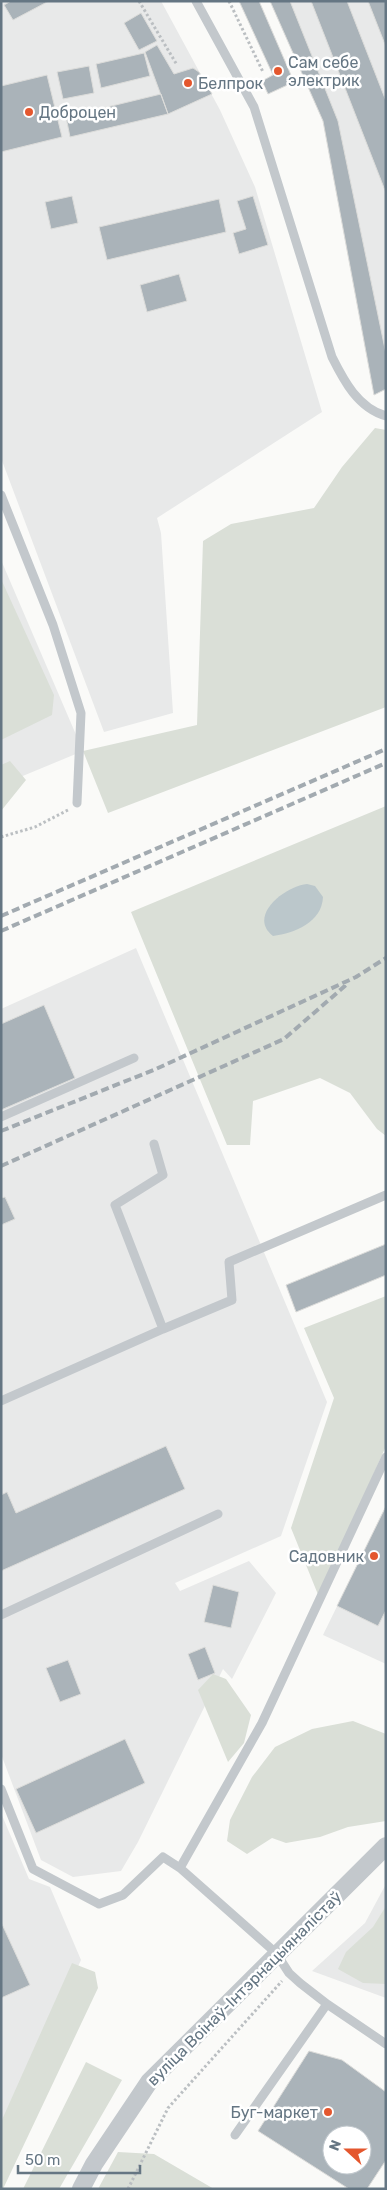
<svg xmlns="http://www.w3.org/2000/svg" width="387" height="2190" font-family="Rubik,sans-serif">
<rect width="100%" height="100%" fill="#fafaf8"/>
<path fill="#e8e9e9" d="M1 1H161L220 110 255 187 322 412 157 518 161 533 173 713 104 732 1 458Z
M270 1H386V389L374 395 323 121Z
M1 560 83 751 1 785Z
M136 948 327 1402 281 1536 175 1583 180 1591 249 1561 276 1593 232 1679 223 1669 138 1842 121 1871 73 1877 41 1860 1 1754V1009Z
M386 1506V1664L323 1635Z
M1 1813 29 1879 50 1887 81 1960 1 2133Z
M386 1884V1998L312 1971 365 1923Z"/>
<path fill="#dadfd7" d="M375 428 386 430V707L108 813 83 751 197 725 203 541 231 524 314 508 342 467Z
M1 579 54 695 52 715 1 740Z
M10 761 26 780 1 811V765Z
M386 806V1136L377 1129 350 1093 320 1078 253 1101 250 1145H227L131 912Z
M386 1296V1446L319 1597 291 1528 334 1398 304 1328Z
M213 1674 226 1679 251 1715 244 1743 228 1762 198 1690Z
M353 1721 386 1734V1821L348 1827 320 1837 286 1843 272 1838 247 1854 227 1841 230 1820 252 1777 275 1747 312 1729Z
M386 1906V1984L363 1983 338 1969 346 1952 373 1927Z
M72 1963 95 1972 98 1988 3 2189H1V2122Z
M86 2062 122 2080 59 2189H23Z
M118 2152 154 2154 214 2189H98Z"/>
<path fill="#bbc7cb" d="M307 884 315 886 323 897C322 922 295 933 273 936 247 916 285 886 307 884Z"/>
<path fill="#aab3b9" stroke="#dcdcda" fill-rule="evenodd" d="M11 1H49L13 20 4 5Z
M239 1H259L294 82 268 94 262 81 273 75Z
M270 1H290L338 121 386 354V389L374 395 323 121Z
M311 1H347L386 101V193Z
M368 1H386V47Z
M141 13 157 41 139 50 124 23Z
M157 45 174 74 193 68 199 72 212 94 168 114 145 52Z
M144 53 150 76 101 88 96 64Z
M89 66 94 93 63 99 57 72Z
M47 75 62 137 1 152V86Z
M161 94 168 114 70 137 66 117Z
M72 196 78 223 51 229 45 202Z
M253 196 268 245 239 254 233 233 246 229 237 201Z
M219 199 226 232 107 260 99 227Z
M179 274 187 301 147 312 140 285Z
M44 1005 75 1078 1 1110V1024Z
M5 1197 15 1219 1 1225V1198Z
M386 1244V1275L296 1312 286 1285Z
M166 1446 185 1489 1 1571V1495L7 1492 16 1513Z
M386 1506V1610L378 1626 337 1606Z
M213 1585 239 1592 231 1628 204 1622Z
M205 1647 215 1673 198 1680 188 1654Z
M68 1660 81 1694 60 1702 46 1668Z
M125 1739 145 1783 36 1833 16 1789Z
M1 1922 30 1985 1 1998Z
M309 2051 342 2060 386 2092V2160L367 2189H349L258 2131ZM332 2135H362V2165H332Z"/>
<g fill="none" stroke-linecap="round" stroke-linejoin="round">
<path stroke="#bbbfc2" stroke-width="3" stroke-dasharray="2.5 2.5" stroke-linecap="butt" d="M139 1 177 65
M229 1 263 72
M1 837 35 827 68 810
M128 2189 168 2108 282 1981"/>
<path stroke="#c3c8cc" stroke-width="9" d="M196 1 254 107 332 357C344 381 358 408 386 416
M1 495 53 625 81 713 77 803
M1 1117 134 1058
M154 1144 163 1175 115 1205 163 1329 232 1300 229 1262 386 1195
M1 1401 163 1329
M1 1615 218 1514
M1 1789 33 1869 99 1904 123 1895 163 1857 180 1868 276 1953 289 1973 300 1983 327 2004 386 2044
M180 1868 262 1723 386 1457
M235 2135 327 2004"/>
<path stroke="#c3c8cc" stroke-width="18" d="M81 2189 94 2164 149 2082 386 1846"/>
<path stroke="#a2aab0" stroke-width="4" stroke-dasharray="8 4" stroke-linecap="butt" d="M1 916 386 749
M1 931 386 763
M1 1131 156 1069 356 977 386 958
M1 1166 284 1039 346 985"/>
</g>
<g fill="#e4572e" stroke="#fff" stroke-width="2">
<circle cx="278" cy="71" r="5"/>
<circle cx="188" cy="83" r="5"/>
<circle cx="29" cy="112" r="5"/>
<circle cx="374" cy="1556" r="5"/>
<circle cx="328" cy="2112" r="5"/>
</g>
<g text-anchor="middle" stroke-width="5" stroke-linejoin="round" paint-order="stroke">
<g font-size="16" fill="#657683" stroke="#fff" text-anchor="start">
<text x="288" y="68">Сам себе<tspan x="288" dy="18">электрик</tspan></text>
<text x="198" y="89">Белпрок</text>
<text x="39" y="118">Доброцен</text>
<text x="364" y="1562" text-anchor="end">Садовник</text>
<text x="318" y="2118" text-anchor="end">Буг-маркет</text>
</g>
<g font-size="16" fill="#657683" stroke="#fff">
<text transform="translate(244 1988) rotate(-45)" y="6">вуліца Воінаў-Інтэрнацыяналістаў</text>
</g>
</g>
<rect width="387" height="2190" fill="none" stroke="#657683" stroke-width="5"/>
<g transform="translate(347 2150) rotate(291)"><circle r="24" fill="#ffffff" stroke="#c1c8cd"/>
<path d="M0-4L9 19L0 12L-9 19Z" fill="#e4572e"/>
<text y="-8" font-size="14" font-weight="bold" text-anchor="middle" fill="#657683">N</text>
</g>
<path d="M18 2165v8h122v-8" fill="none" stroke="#657683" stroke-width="2.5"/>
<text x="25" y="2165" font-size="15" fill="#657683" stroke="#ffffff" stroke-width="4" paint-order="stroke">50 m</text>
</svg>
